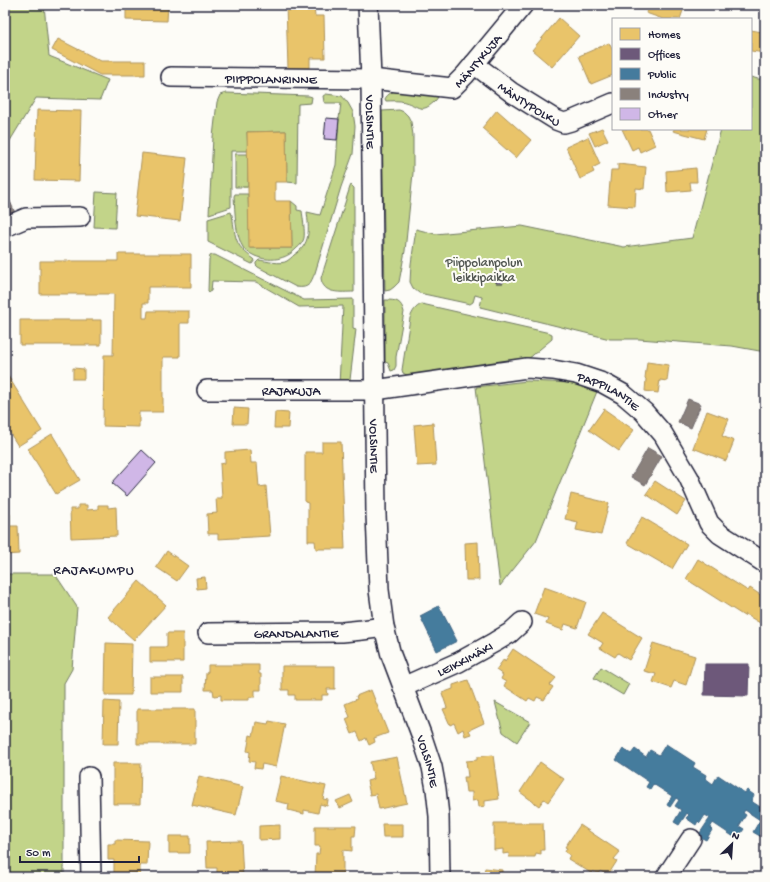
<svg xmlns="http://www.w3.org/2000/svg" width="770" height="882" font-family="'Gochi Hand',sans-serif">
<rect width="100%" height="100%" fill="#fdfcf7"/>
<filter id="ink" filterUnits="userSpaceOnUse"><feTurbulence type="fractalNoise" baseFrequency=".025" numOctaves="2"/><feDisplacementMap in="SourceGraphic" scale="8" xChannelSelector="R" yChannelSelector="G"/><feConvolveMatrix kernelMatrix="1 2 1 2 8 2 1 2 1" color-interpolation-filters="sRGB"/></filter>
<g filter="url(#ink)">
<path fill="#c2d489" stroke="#727b62" d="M5 5H44L49 56 108 80 100 100 36 98 5 149Z
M751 77 758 79H765V352L732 346 639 339H610L480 307 482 297 475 295 473 302 470 304 419 293 413 288 410 282 411 264 416 229 435 234 522 226 624 247 692 238 721 129H751Z
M399 89 438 94C438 98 437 99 434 102 421 114 419 106 405 102 399 100 392 101 386 101L385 99C387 94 394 91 399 89Z
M226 93 309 96 312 97 311 103 298 104 297 183 287 182 286 131 247 132 248 151H231V207L209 214 213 137 217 102 220 95Z
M326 94 342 96 348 103 353 112 355 126 353 154 341 187 315 273C310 283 310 289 296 287L258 267 256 265V263L259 260C266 261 281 265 287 261 290 259 292 257 294 255 311 244 309 230 307 212L320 215 336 165 339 119 341 103H326L324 102 323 96Z
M399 110 404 112 408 116 411 122 413 135V173L405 251 399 282 394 287 390 290 385 291 382 111Z
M235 154H248V187H235Z
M351 185 354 188V292C341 292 323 295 321 278L350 187Z
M96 192 117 193 115 228 94 227Z
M235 194H248L250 248H292L291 201 297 206V210L302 211C303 218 305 231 304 238 303 242 300 246 297 248 286 260 269 262 255 256 251 254 247 252 244 249 235 236 235 211 234 196Z
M231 212C233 217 233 222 234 228 236 244 241 250 254 259L255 260 252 264 208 242V219Z
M212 255H215L304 300 353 299V328L356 329 350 380 348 382 339 385 343 306 299 307 256 282 212 281 211 291 209 292 208 291 209 260 210 256Z
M385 300C397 300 401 301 404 312L396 357V366L394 370 391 371 388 363 385 362Z
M422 304 550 333 552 334V339L527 360 410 377 403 373 402 370 410 318C413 311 415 307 422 304Z
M527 381 572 383 598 389 536 541 500 586 476 387Z
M5 574H55L77 607 72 669 64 683V877H5Z
M601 667 629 684 623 695 594 678Z
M495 702 530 722 517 742 503 732Z"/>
<path fill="#e9c46a" stroke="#ad935c" d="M126 5H168L167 21 126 20Z
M286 5H323V8H314L315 16H324L325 58H310V68H288Z
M604 5H615L612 10Z
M649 5H685L680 19H663L646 13Z
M559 18 579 36 552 67 532 50Z
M763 26H765V53L751 51V30L762 32Z
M58 39 101 61H145V75H100L52 50Z
M609 43 613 51V75L591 84 579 56Z
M37 110 81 111 79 181 35 180Z
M497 110 531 140 516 158 482 128Z
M602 128 608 140 595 146 589 133Z
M622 129H648L655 145 640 152 638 147 632 150Z
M674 129H707L704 139 673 131Z
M286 131 287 182H275V201H291L292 248H249L247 132Z
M588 137 600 164 592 168 594 172 580 179 566 147Z
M142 153 187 158 180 221 135 216Z
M618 164 646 167 644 189 636 188 635 207 608 205 611 170H618Z
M696 168 697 182H690L691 190 667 192 666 171Z
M118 254H191V287H148V303H143V318H147L148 311H189V323H180V357H163V412H139V427L103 426 104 355H113L114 294H40V261H118Z
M20 320H101V345H20Z
M647 362 669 365 667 381 660 380 658 393 645 391 646 379 645 378Z
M73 368 84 369V379H73Z
M8 376 42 431 18 446 5 425V377Z
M234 408 248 409 247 424H233Z
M604 409 634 430 619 451 589 430Z
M707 411 729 419 722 436 734 441 726 461 693 448Z
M275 412 289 413 288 428H274Z
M433 423 436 465 417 466 414 425Z
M52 434 80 480 56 494 28 449Z
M322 442H341L345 549H316L315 541H308V503L305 502V452H322Z
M250 450 251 463H257L259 487 266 486 270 536 218 539V534H208L207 514 217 513 216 498H222L220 464 225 463V452Z
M655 481 686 501 677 515 646 494Z
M571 494 609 503 601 535 576 530 578 522 565 519Z
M78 505H87V510L98 509V505H108V508L116 507 117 536 71 538 70 509H78Z
M5 514H10V526H18L19 554 5 555Z
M642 517 687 544 672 569 627 543Z
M478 542 479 580H466L465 543Z
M167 551 188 566 177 581 156 567Z
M698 559 748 591 750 588 765 598V626L745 614 744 616 686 579Z
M205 577 206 588 197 589 196 578Z
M139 581 166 605 134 640 108 617Z
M544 587 586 602 577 628 565 624 563 630 546 624 548 619 534 614Z
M602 613 642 638 629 660 618 653 615 657 600 648 603 643 588 634Z
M167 633H183V662H150V647H167Z
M106 643 132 644 131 695H105Z
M653 643 695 656 686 685 674 681 671 688 653 682 656 674 644 671Z
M513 649 556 678 550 685 553 687 544 700 537 697 535 701 529 698 527 701 504 686 506 682 501 679 503 675 496 670 504 659 505 661Z
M208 665H259V674H261V690H255V697H249V700H221V695L214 696 213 690H205L206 673 208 672Z
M282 666H335V689H327L328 695H322V700H295V695H289V690H282Z
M150 677H183V692H150Z
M468 680 484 723 469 730 471 734 465 736 463 729 458 732 454 723 450 725 443 709 447 708 442 693 453 689V685Z
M371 690 388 733 374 738 375 742 369 745 366 738 361 741 357 732 352 734 346 719 350 717 345 704 357 699 356 696Z
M104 701 119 702 118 744H103Z
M137 709H195V744H137Z
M269 721 285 724 276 767 262 764 261 769 254 768 255 762 249 761 250 752 247 751 250 735 253 736 256 722 268 724Z
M493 755 499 799 485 801V806L479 807 478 800 472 801V792H466L464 777H468L466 761 477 760V757Z
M397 757 407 803 379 809 376 794 370 795 367 781 374 779 370 762Z
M540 762 564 779 548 802 544 799 539 806 520 792Z
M113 763H141L140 804H113Z
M199 776 243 787 236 815 192 805Z
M281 776 326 786 323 799 328 800 327 806 320 804 318 813 304 810V814L288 810 289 804 275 801Z
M350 795 353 802 340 808 336 801Z
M494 823H543L544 850H541V854L536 853 535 857H509V853L503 854V849L494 850Z
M382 824H403V837H383Z
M280 825V839L259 840V826Z
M580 825 620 852 614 859 617 861 608 875 600 871 598 874 593 871 591 873 568 859 570 855 565 852 567 848 565 847Z
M315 826H356L355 836H352V851L343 850V876H315L316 854H319L320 846H315Z
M169 836H190V853H169Z
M115 840 148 841 147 865H140V877H114V860H108V844H115Z
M241 841 243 877H217V868H207L206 842Z
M485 868 502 870V877H474V872H484Z
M380 874H403L404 877H380Z"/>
<path fill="#6d597a" stroke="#564867" d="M705 664H749L748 696 704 695Z"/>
<path fill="#457b9d" stroke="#3a6080" d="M439 606 457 641 437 651 420 616Z
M666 744 695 763 693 767 706 775 705 778 713 784 718 775 745 793 747 790 754 795 751 801 765 810V839L753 832 760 820 745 810 743 813 746 815 739 826 744 829 737 839 713 823 710 828 712 830 706 840 698 836 710 818 705 815 700 823 698 821 696 825 686 818 689 815 687 813 679 825 674 822 681 810 675 806 679 800 676 798 670 807 667 805 672 796 653 784 650 789 646 787 649 782 616 760 623 749 631 754 635 749 646 757 650 750 659 755Z"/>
<path fill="#8a817c" stroke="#6b6468" d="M9 199 16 215 5 220V201Z
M688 399 701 404 691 428 678 422Z
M648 448 662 456 645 485 631 477Z"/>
<path fill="#d0b7e7" stroke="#22223b" d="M326 118 339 119 337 140 324 139Z
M497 272 504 273 503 283H496Z
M142 450 156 463 127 496 112 483Z"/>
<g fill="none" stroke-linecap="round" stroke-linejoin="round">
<defs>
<g id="minor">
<path id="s1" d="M368 5 371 79 376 514 379 590 384 627 391 655 421 734 432 767 436 789 439 816 440 877"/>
<path id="s2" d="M474 64 511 92 556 120 564 123 571 121 613 103"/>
<path id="s3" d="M171 77 371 79 452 88 465 75 523 5"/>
<path d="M5 227 26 218 80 217"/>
<path id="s4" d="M207 390H375L527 368 553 370 576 374 603 383 623 394 644 412 663 434 689 478 709 523 720 534 765 563"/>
<path id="s5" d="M208 633 342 632 362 630 384 627"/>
<path id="s6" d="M403 687 459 662 495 642 510 633 522 622"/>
<path d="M89 777 90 828 91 877"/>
<path d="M666 877 691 839"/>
</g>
</defs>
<use href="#minor" stroke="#22223b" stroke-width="22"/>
<use href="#minor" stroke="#fdfcf7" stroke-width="19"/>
</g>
</g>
<g text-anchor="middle" stroke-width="4" stroke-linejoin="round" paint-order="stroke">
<g font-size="13" fill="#22223b" stroke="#fdfcf7">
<text dy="5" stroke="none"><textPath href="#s3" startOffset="319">MÄNTYKUJA</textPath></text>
<text dy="5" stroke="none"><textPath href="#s3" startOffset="100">PIIPPOLANRINNE</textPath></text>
<text dy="5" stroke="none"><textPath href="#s2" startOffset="68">MÄNTYPOLKU</textPath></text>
<text dy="5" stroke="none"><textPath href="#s1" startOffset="117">VOLSINTIE</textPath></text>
<text dy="5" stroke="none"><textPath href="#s4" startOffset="84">RAJAKUJA</textPath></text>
<text dy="5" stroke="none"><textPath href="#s4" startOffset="408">PAPPILANTIE</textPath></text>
<text dy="5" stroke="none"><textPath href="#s1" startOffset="441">VOLSINTIE</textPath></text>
<text dy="5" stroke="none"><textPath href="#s5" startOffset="88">GRANDALANTIE</textPath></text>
<text dy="5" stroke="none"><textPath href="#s6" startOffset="68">LEIKKIMÄKI</textPath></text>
<text dy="5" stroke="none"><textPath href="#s1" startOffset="764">VOLSINTIE</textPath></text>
</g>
<g font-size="13" fill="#525752" stroke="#fdfcf7">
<text x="484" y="266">Piippolanpolun<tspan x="484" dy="15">leikkipaikka</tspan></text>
</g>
<g font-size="14" letter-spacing="1" fill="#22223b" stroke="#fdfcf7">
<text x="94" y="574">RAJAKUMPU</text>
</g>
</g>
<rect width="770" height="882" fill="none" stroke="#fdfcf7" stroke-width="20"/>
<rect x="10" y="10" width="750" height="862" fill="none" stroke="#22223b" stroke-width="1.5" filter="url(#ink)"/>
<rect x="612" y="18" width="140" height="112" fill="#fdfcf7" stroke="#a5a5ac"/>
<rect x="620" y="28" width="20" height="12" fill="#e9c46a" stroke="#a5a5ac"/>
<text x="648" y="38" font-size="12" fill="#22223b">Homes</text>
<rect x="620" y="48" width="20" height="12" fill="#6d597a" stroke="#a5a5ac"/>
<text x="648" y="58" font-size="12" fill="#22223b">Offices</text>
<rect x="620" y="68" width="20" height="12" fill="#457b9d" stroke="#a5a5ac"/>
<text x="648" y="78" font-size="12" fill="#22223b">Public</text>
<rect x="620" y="88" width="20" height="12" fill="#8a817c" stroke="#a5a5ac"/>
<text x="648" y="98" font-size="12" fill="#22223b">Industry</text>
<rect x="620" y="108" width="20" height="12" fill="#d0b7e7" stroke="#a5a5ac"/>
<text x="648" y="118" font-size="12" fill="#22223b">Other</text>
<g transform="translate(732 844) rotate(25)" stroke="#fdfcf7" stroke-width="3" paint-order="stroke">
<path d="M0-3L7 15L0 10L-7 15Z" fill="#22223b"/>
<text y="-6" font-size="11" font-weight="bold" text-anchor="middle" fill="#22223b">N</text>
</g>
<path d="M20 856v6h119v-6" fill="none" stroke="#22223b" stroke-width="2"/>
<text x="26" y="856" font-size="12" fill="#22223b" stroke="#fdfcf7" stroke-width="3" paint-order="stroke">50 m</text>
</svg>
